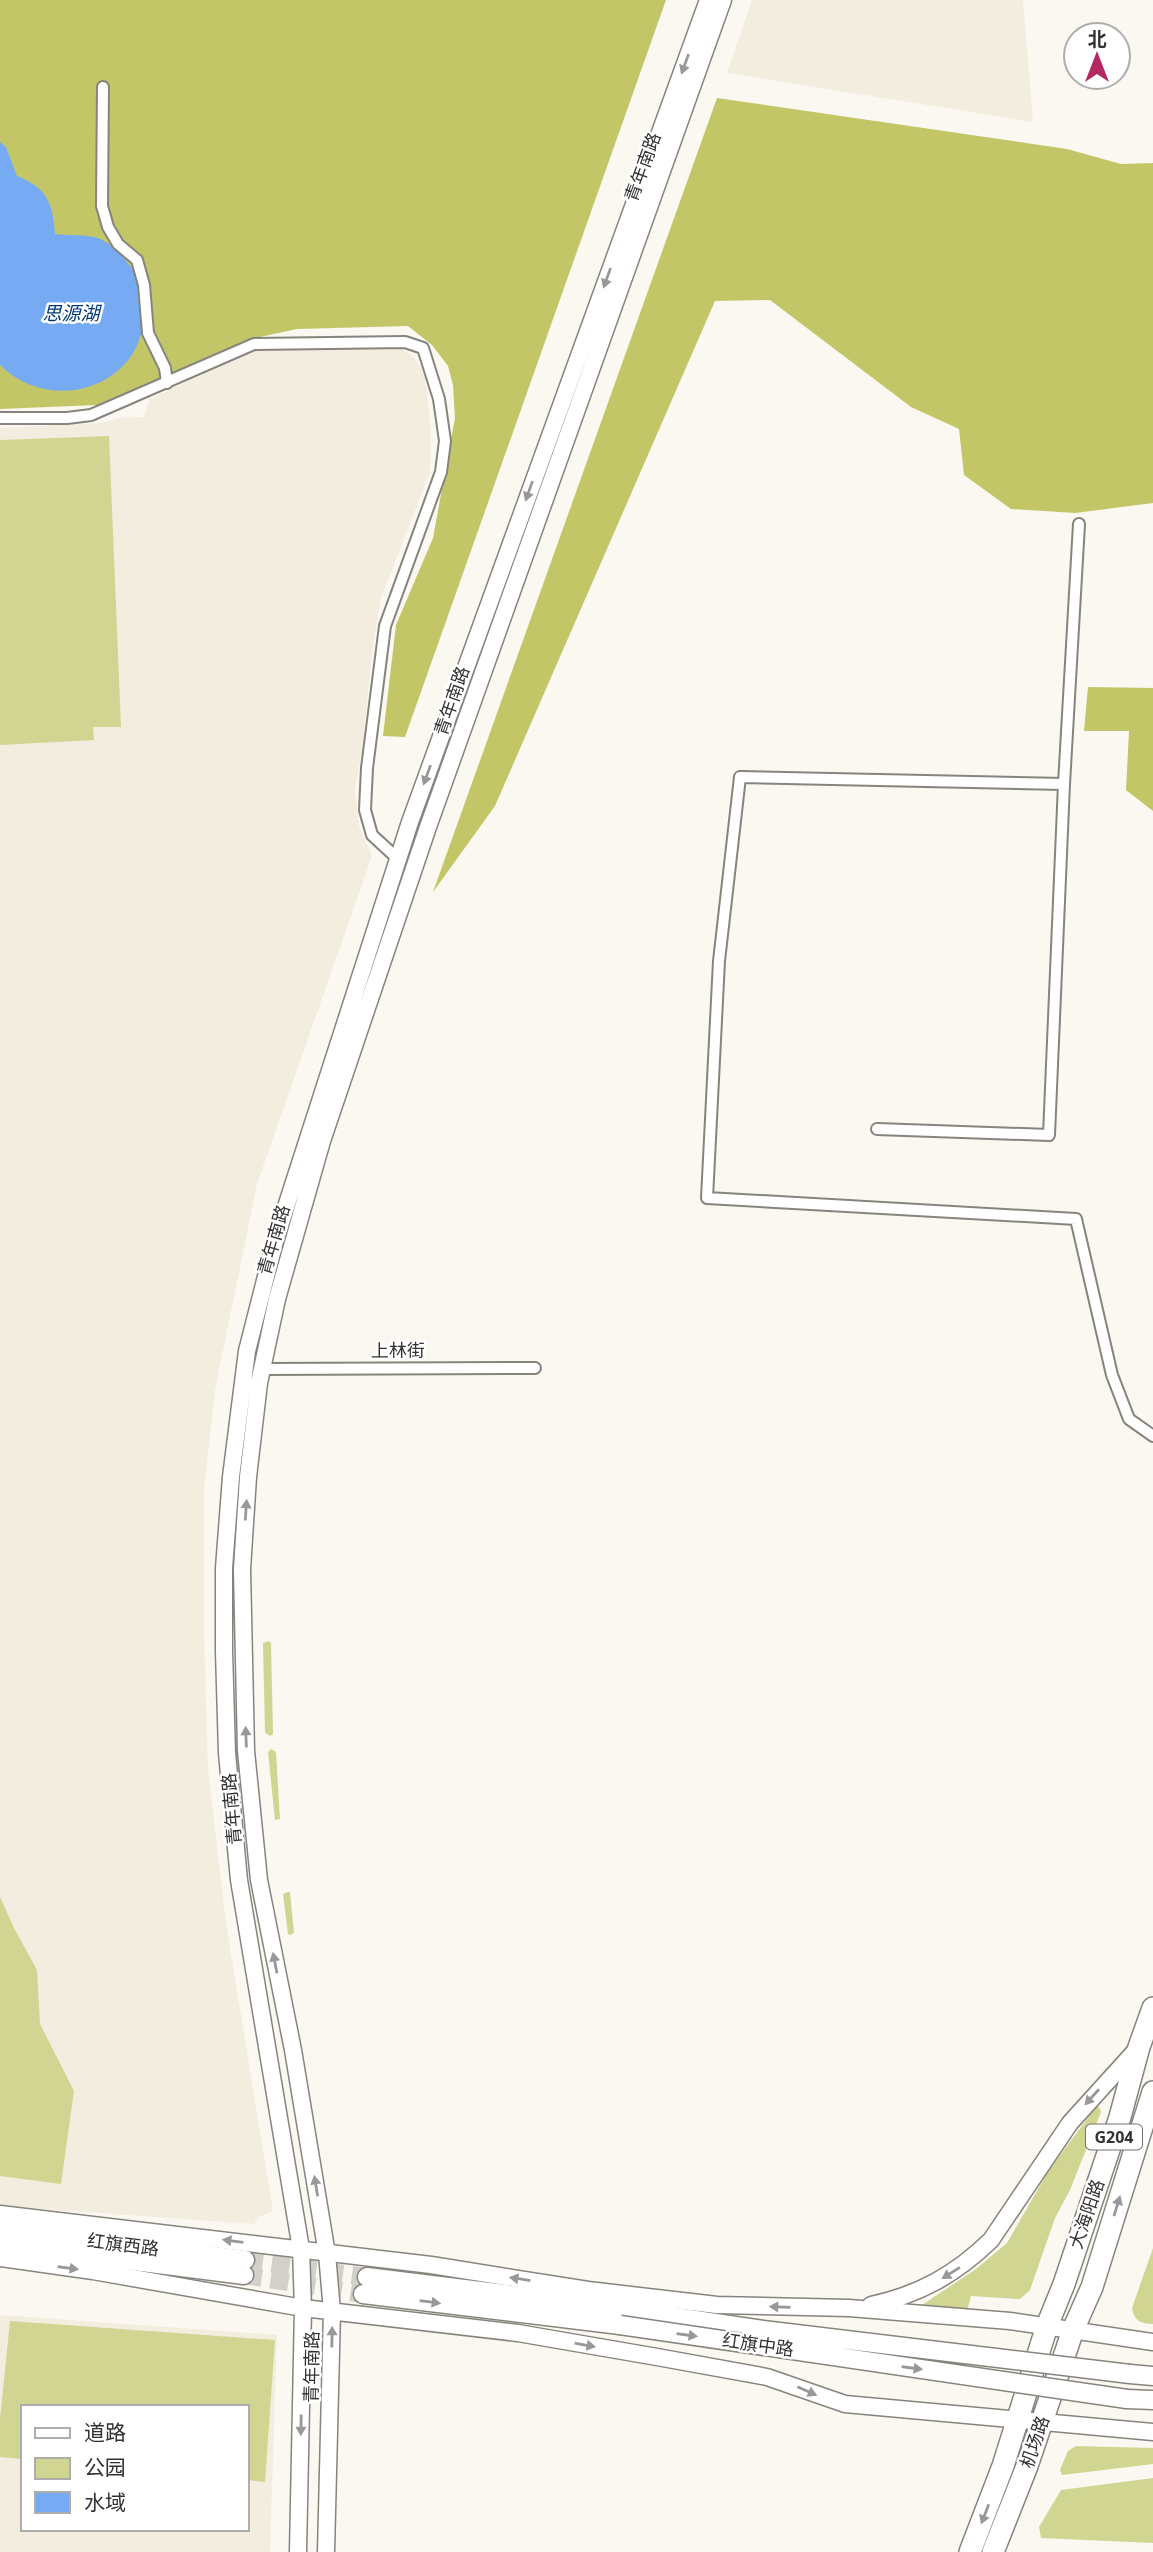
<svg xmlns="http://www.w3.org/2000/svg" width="1153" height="2552" font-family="'Open Sans','Noto Sans SC',sans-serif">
<rect width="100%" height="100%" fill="#faf8f1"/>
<path fill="#f2eddf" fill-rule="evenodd" d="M752 0H1023L1033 122 727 73Z
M396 346 410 354 422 368 427 390 431 434 430 472 381 598 372 652 362 749 355 790 359 826 372 856 257 1184 215 1390 204 1490V1633L208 1769 226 1923 273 2211 258 2217 254 2224 0 2206V428L101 423 121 418 144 417 150 399 253 351Z
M0 2315 277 2335 270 2552H0ZM23 2407H247V2529H23Z"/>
<path fill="#d1d592" d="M109 436 121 727H93L94 740 0 745V440Z
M269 1641 271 1643 273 1734 270 1736 265 1733 263 1643Z
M271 1749 276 1752 280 1819 275 1820 268 1752Z
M288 1892H290L294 1933 290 1935 288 1934 283 1894Z
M0 1897 14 1928 37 1970 40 2024 74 2091 61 2184 0 2176Z
M1096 2107H1099L1101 2112 1070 2190 1055 2218 1030 2290 1020 2299 971 2296 967 2311 919 2307 976 2269 1007 2243 1049 2170Z
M1153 2248V2324C1141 2324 1134 2321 1132 2308Z
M10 2321 275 2340 265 2482 247 2480V2407H23V2459L0 2457V2419Z
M1076 2446 1153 2448V2464L1062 2475 1060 2470 1068 2451Z
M1153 2478V2543L1041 2538 1039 2527 1061 2490Z"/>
<path fill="#c2c666" d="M0 0H666L405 737 383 736 396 625 433 538 455 418 453 385 448 366 432 345 408 326 297 329 246 340 97 405 0 409Z
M717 98 1067 149 1121 164 1153 163V503L1075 513 1011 509 964 475 959 429 911 407 770 300 715 301 495 806 433 892Z
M1088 687 1153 688V811L1126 790 1129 731H1084Z"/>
<path fill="#76aaf2" d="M0 142 6 147 17 176C47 188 53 203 55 234 69 236 84 234 98 238 111 243 122 255 130 266 138 277 140 287 142 300 156 382 55 420 0 365Z"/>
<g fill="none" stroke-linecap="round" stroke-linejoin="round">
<path stroke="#d2d0ca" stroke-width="18" stroke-dasharray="18 9" stroke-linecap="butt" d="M245 2260 367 2277
M244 2275 363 2294"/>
<defs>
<path id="street" d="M103 87 102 206 108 227 118 244 137 260 144 285 148 333 165 368 167 383
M0 418H67L91 415 254 344 405 342 423 348 439 399 445 441 441 472 385 626 367 768 365 810 372 835 398 859
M1064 784 740 777 719 961 707 1198 1076 1219 1112 1375 1129 1419 1153 1436
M877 1129 1049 1135 1064 784 1079 524
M261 1369 535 1368"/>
<path id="secondary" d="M0 2214 431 2265 588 2290 717 2305 849 2308 1010 2321 1153 2342
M0 2258 93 2271 303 2308 518 2333 657 2357 767 2377 845 2404 1153 2432
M871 2305C919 2295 956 2274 991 2240L1070 2123 1137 2049
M298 2552 303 2308 301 2249 239 1880 227 1753 224 1651V1568L231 1477 247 1351 275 1241 410 822 708 0
M326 2552 332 2311 327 2254 293 2050 259 1880 246 1751 242 1569 248 1477 259 1383 277 1299 322 1141 428 827 723 0"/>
<path id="primary" d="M0 2229 245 2260
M0 2244 244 2275
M367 2277 587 2304 756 2329
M363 2294 620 2325
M1130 2374 1153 2376
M1127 2399 1153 2400"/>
<path id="highway" d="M970 2552 1003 2466 1047 2326 1064 2284 1120 2117 1139 2047 1153 2008
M993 2552 1027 2466 1073 2330 1092 2287 1153 2092"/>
</defs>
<use href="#street" stroke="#86847d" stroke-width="14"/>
<use href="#secondary" stroke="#86847d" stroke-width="19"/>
<use href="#primary" stroke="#86847d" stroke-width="21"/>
<use href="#highway" stroke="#86847d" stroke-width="24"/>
<use href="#street" stroke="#fff" stroke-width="10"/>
<use href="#secondary" stroke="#fff" stroke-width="16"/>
<use href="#primary" stroke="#fff" stroke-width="18"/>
<use href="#highway" stroke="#fff" stroke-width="21"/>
<defs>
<path id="primary-bridge" d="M620 2325 1127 2399
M756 2329 1130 2374"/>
</defs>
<use href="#primary-bridge" stroke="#86847d" stroke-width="21" stroke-linecap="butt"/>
<use href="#primary-bridge" stroke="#fff" stroke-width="18"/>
</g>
<defs><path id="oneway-solid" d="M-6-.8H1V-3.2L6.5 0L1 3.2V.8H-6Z" transform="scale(1.75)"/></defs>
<g fill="#999898">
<use href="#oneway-solid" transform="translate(685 64) rotate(110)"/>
<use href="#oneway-solid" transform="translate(607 278) rotate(110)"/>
<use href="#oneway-solid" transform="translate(529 491) rotate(110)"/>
<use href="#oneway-solid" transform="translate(427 775) rotate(110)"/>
<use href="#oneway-solid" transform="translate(246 1510) rotate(-86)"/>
<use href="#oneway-solid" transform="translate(246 1737) rotate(-92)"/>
<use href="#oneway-solid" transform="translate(275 1963) rotate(-101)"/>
<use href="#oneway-solid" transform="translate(1092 2097) rotate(132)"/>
<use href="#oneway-solid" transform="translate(316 2186) rotate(-99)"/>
<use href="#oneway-solid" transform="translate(1117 2206) rotate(-73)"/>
<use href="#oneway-solid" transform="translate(233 2241) rotate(-173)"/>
<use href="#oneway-solid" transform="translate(68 2268) rotate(8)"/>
<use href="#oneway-solid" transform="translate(951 2273) rotate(148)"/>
<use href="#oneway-solid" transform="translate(520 2279) rotate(-171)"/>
<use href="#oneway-solid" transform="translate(430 2302) rotate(7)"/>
<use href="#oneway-solid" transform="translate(780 2307) rotate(-178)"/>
<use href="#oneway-solid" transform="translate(687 2335) rotate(8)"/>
<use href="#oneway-solid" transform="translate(332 2337) rotate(-89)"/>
<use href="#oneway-solid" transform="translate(585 2345) rotate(10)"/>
<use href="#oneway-solid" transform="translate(912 2368) rotate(8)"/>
<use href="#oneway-solid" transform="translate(807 2391) rotate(24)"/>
<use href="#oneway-solid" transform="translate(301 2425) rotate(91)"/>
<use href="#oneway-solid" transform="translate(985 2514) rotate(111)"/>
</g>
<g text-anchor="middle" stroke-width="5" stroke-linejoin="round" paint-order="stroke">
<rect fill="#fff" stroke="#70706e" stroke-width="2" x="1086" y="2124.5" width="56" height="25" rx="5"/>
<g font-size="16" font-weight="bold" fill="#333230">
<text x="1114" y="2143">G204</text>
</g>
<g font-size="18" fill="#333230" stroke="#fff">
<text transform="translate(643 167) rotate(-70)" y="6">青年南路</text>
<text transform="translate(452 701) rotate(-71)" y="6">青年南路</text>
<text transform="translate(274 1240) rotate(-74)" y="6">青年南路</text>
<text x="398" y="1357">上林街</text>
<text transform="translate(232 1809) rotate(-95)" y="6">青年南路</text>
<text transform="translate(1087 2214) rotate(-71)" y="6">大海阳路</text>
<text transform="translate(123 2245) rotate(7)" y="6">红旗西路</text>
<text transform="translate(758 2345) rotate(8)" y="6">红旗中路</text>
<text transform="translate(312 2367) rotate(-89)" y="6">青年南路</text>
<text transform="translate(1035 2442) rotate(-71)" y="6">机场路</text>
</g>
<g font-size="19" font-style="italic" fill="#033877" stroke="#fff">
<text x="71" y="320">思源湖</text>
</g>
</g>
<rect x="21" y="2405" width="228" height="126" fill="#ffffff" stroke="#adadac" stroke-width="2"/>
<rect x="35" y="2428" width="35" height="10" fill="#ffffff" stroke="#adadac" stroke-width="2"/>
<text x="84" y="2440" font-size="21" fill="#333230">道路</text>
<rect x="35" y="2458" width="35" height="21" fill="#d1d592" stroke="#adadac" stroke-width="2"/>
<text x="84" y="2475" font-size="21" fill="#333230">公园</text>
<rect x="35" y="2492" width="35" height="21" fill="#76aaf2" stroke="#adadac" stroke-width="2"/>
<text x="84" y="2510" font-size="21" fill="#333230">水域</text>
<g transform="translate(1097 56)"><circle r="33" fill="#ffffff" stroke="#adadac" stroke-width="2"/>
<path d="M0-5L12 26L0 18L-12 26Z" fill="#b42861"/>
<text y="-10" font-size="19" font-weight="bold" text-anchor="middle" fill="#333230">北</text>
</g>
</svg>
